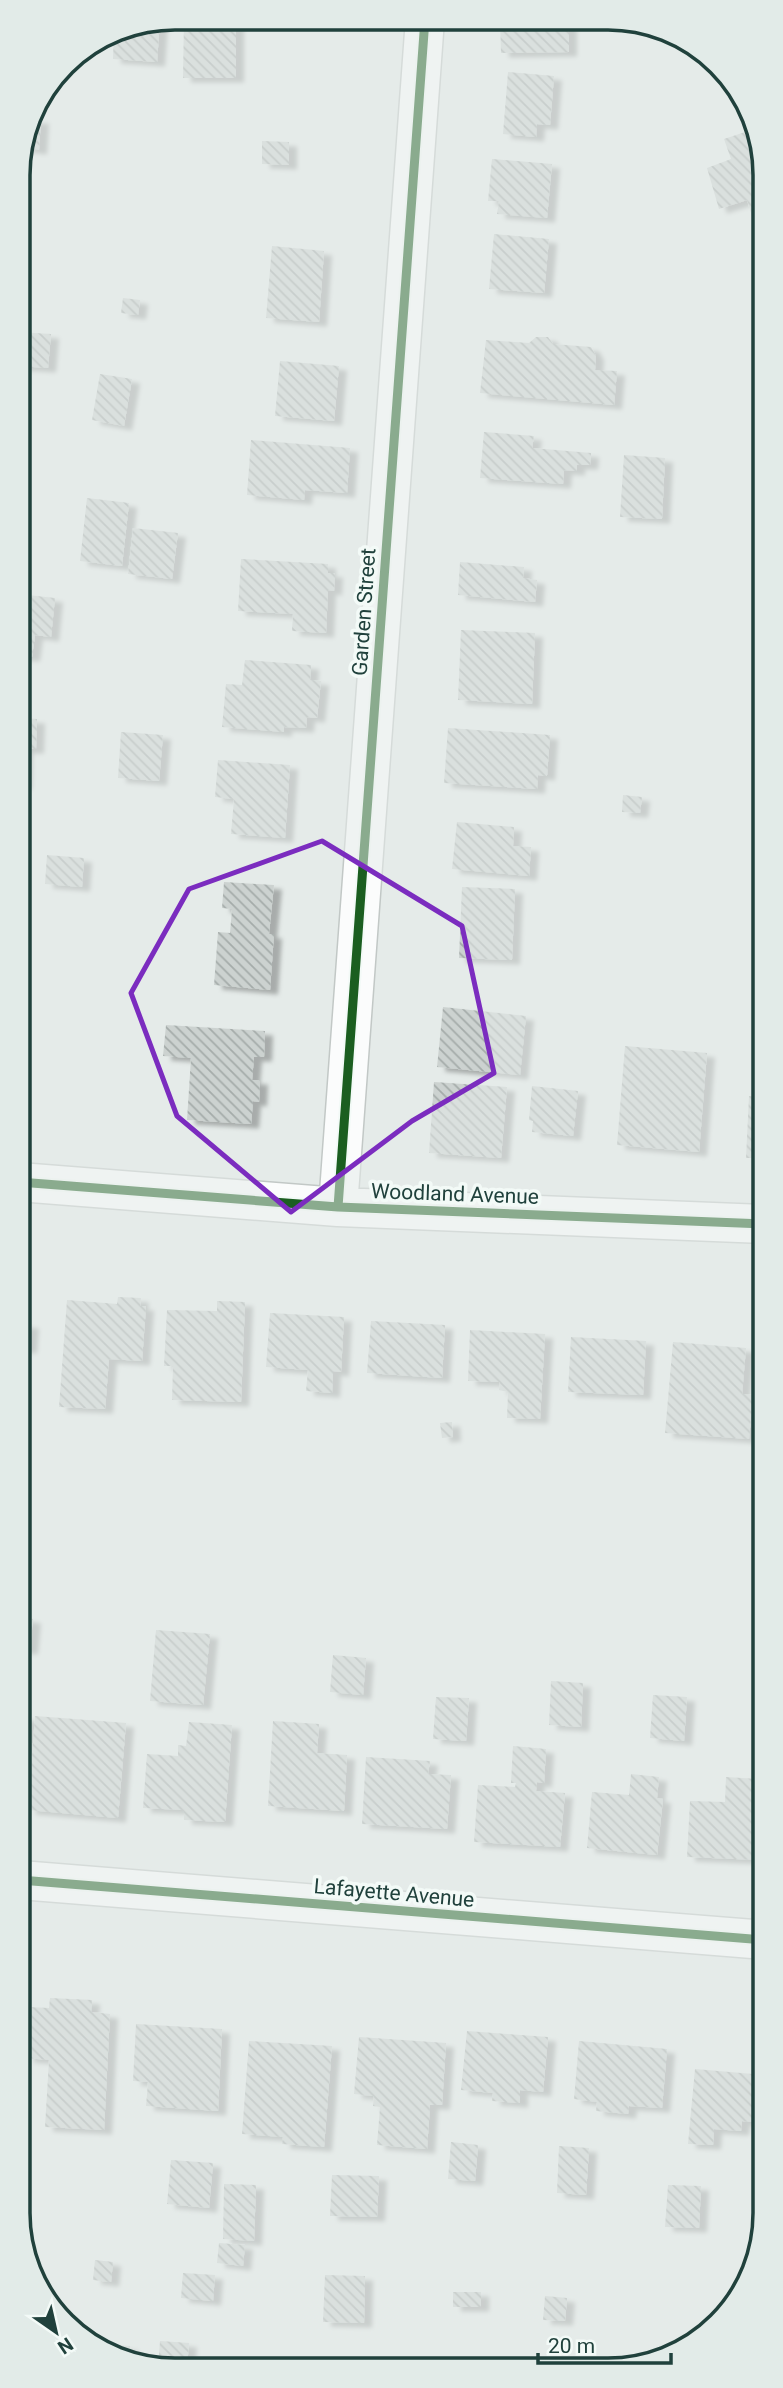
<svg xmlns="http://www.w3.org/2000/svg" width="783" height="2388" font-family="Roboto,sans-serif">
<defs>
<pattern id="building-back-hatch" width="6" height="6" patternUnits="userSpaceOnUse" patternTransform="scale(1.75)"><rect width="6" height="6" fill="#ccd2d0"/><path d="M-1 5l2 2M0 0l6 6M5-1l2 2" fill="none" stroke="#a5acaa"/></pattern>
<filter id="shadow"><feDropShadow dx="8" dy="4.5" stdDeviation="2" flood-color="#0004"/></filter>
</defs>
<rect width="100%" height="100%" fill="#e5ebe9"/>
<path fill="url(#building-back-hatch)" filter="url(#shadow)" d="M184 18H236V78H183Z
M319 18 356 19 355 24 319 20Z
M160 20 157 62 113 59 114 29Z
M500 20H569V52L501 53Z
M508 72 554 76 550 125 537 124 536 137 503 134Z
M30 119H41L39 150 22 148Z
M754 129 763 144V227L756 229 747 200 719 209 707 168 731 159 724 139Z
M262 141 289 142V165L262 164Z
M492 159 552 164 547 218 497 214 499 201H488Z
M494 234 549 239 544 293 489 289Z
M272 246 324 251 319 322 266 318Z
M123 298 140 300 138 315 121 313Z
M18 332 51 334 48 368 18 366Z
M536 337H548L553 344 591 347 596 356 595 370 617 371 614 405 480 393 486 340 529 343Z
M280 361 339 366 334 421 275 416Z
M100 374 132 379 124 426 92 420Z
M484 432 534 436 532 448 591 453 590 465H577V471L564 470 563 484 480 478Z
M251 440 350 448 347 493 305 490 304 500 247 495Z
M624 455 665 458 662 519 620 517Z
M87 498 129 503 122 566 80 561Z
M133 528 178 533 172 579 128 574Z
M241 559 328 564V573H335L334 591 328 590 326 633 292 631 293 614 238 611Z
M460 562 524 567 523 578 537 580 535 602 458 595Z
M18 594 55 598 51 637 35 635 32 657 18 656Z
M461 630 535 633 532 704 458 700Z
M245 660 311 665 310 680 321 681 317 718 307 717 306 728 284 727V732L222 727 226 684 242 685Z
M19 718 37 719 36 749H25L24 785H19Z
M448 728 550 735 547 776 538 775 537 789 444 783Z
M121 732 163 735 159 781 118 778Z
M218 760 290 765 285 838 231 834 234 799 215 797Z
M623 795 642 797 640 813 622 812Z
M457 822 514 827 513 846 531 847 529 876 452 869Z
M47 855 84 858 82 887 45 884Z
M224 882 274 885 269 934H274L270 990 214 985 218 932 230 933 232 909 222 908Z
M462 887 515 889 512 960 459 958Z
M764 904V927L759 928 752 908Z
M443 1007 526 1016 520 1075 437 1067Z
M166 1025 265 1031 264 1057H254L252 1080H260L259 1102 253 1101 251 1124 187 1120 191 1058 163 1056Z
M625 1046 707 1053 699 1152 617 1145Z
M434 1082 507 1087 501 1158 429 1153Z
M532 1086 578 1091 573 1136 532 1132 533 1121 529 1120Z
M749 1096 764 1097V1158H746Z
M118 1297 141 1298 140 1306H146L142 1361 109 1359 105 1409 59 1407 67 1300 117 1304Z
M217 1301 245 1302 241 1402 172 1400 173 1366H164L167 1310 217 1311Z
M270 1313 344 1317 341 1372 333 1371 332 1393 306 1391 308 1370 266 1367Z
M371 1321 445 1325 442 1378 367 1373Z
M19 1323 31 1324 29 1349 19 1348Z
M470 1330 545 1334 540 1419 507 1418 508 1392 499 1390 500 1382 468 1381Z
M571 1337 646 1341 643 1395 568 1392Z
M673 1342 746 1348 742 1394 753 1395 749 1439 665 1433Z
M452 1422 453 1437 442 1438 440 1423Z
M20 1617 33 1619 30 1650 20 1649Z
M156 1630 210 1634 203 1705 150 1701Z
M333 1655 366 1658 363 1695 330 1692Z
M551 1681 583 1683 581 1727 549 1725Z
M653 1695 687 1697 684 1741 650 1738Z
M436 1697 469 1698 466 1741 433 1739Z
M20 1716 29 1717 26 1750H20Z
M35 1716 126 1723 118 1818 28 1810Z
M273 1721 319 1724 317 1753 347 1755 344 1811 268 1806Z
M189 1722 232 1725 225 1822 184 1820V1810L143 1808 147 1754 178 1756V1745L186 1746Z
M513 1746 546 1749 544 1783 537 1782 536 1791 565 1793 560 1847 474 1842 478 1785 515 1787 516 1783H511Z
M366 1757 430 1761 428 1774 451 1775 447 1829 362 1824Z
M631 1774 659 1777 657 1798 663 1799 657 1855 587 1848 592 1792 629 1795Z
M726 1777 758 1779V1796L763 1795 760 1860 687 1857 690 1801 725 1802Z
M50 1998 92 2000 91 2012 110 2014 104 2130 45 2127 49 2060 26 2058 29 2007 49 2008Z
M136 2024 222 2029 218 2111 146 2106 148 2082 133 2081Z
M467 2031 548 2037 543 2092 520 2090V2103L492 2101 493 2093 461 2090Z
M359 2037 446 2043 442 2105H430L427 2149 377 2145 380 2107 373 2106 374 2096 354 2094Z
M249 2041 332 2046 324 2147 282 2144 283 2137 242 2134Z
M579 2041 667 2049 662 2108 629 2106 628 2114 596 2111 597 2102 574 2099Z
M695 2069 765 2075V2123L742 2121 741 2131 714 2129 713 2145 688 2144Z
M451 2142 478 2145 475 2181 448 2179Z
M559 2146 589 2148 586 2195 557 2193Z
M171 2160 213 2163 209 2208 167 2204Z
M332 2175 379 2176 377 2217 330 2216Z
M224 2184 256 2185 254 2241 223 2239Z
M668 2185 701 2186 699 2228 665 2227Z
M219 2243 245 2245 243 2266 217 2263Z
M95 2260 113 2262 111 2282 93 2280Z
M183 2273 215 2275 213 2301 181 2298Z
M325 2275 365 2276 364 2323 323 2322Z
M453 2292H481V2307H453Z
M545 2296 567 2298 565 2321 543 2320Z
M160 2341 189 2343 187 2367H158Z
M101 2344 130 2346 129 2360Z"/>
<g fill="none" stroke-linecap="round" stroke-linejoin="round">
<defs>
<path id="minor" d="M19 1182 338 1207 764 1224
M338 1207 425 19
M20 1880 765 1940"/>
</defs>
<use href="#minor" stroke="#c2c8c6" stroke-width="41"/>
<use href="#minor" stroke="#fbfcfc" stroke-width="38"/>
<defs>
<path id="cycleway" d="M19 1182 338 1207 764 1224
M338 1207 425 19
M20 1880 765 1940"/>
</defs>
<use href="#cycleway" stroke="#f3faf7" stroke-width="13"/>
<use href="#cycleway" stroke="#1b5e20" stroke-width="9"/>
</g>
<path d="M0 0H783V2388H0ZM322 841 462 926 494 1073 412 1121 291 1212 177 1116 131 993 189 889Z" fill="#e5ebe9" fill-opacity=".55" fill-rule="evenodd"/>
<path fill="none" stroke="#7b2cbf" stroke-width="5" stroke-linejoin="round" d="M322 841 462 926 494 1073 412 1121 291 1212 177 1116 131 993 189 889Z"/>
<g text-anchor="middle" stroke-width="7" stroke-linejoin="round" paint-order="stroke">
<g font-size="21" fill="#20413c" stroke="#f3faf7">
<text transform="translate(364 612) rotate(-86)" y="7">Garden Street</text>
<text transform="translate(455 1194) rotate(2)" y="7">Woodland Avenue</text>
<text transform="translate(394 1893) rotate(5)" y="7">Lafayette Avenue</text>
</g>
</g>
<path d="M0 0H783V2388H0ZM175 30H608A145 145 0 0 1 753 175V2213A145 145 0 0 1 608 2358H175A145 145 0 0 1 30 2213V175A145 145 0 0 1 175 30Z" fill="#e2ebe8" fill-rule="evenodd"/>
<path fill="none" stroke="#20413c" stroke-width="3.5" d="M175 30H608A145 145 0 0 1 753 175V2213A145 145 0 0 1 608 2358H175A145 145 0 0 1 30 2213V175A145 145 0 0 1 175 30Z"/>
<g transform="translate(56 2332) rotate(146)" stroke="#f3faf7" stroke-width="5" paint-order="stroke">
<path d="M0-5L12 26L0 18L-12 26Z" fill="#20413c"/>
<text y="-10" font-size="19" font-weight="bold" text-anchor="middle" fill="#20413c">N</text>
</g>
<path d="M538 2353v10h133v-10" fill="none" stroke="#20413c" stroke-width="3.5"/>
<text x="548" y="2353" font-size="21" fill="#20413c" stroke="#f3faf7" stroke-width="5" paint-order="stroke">20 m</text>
</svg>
